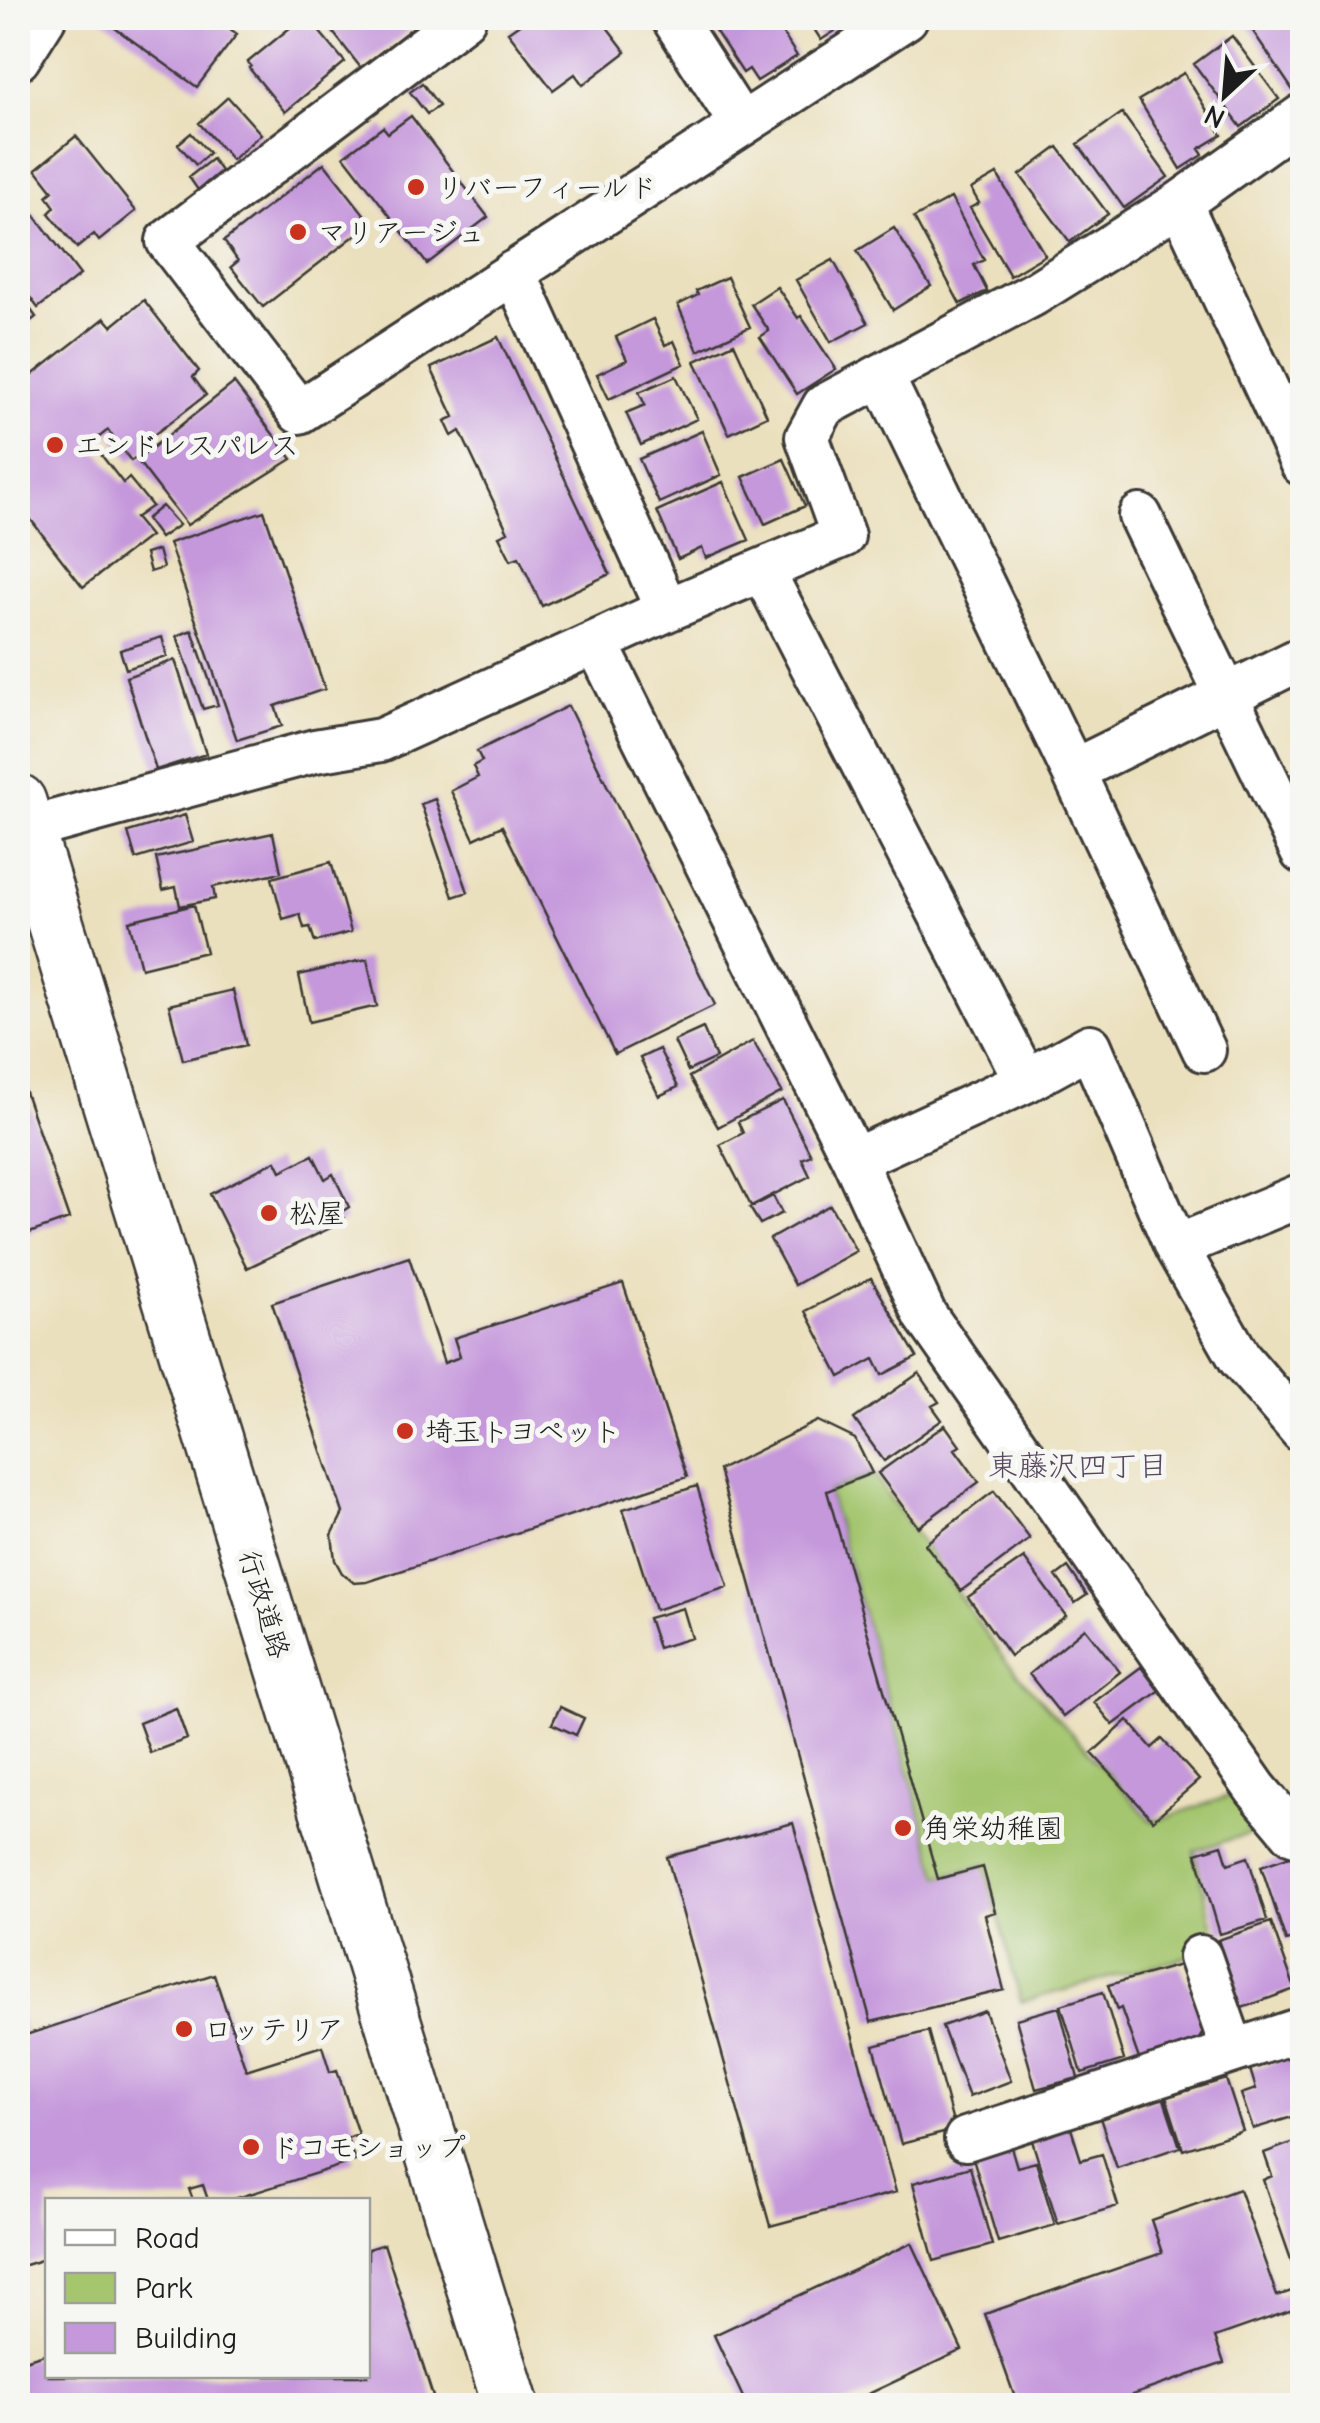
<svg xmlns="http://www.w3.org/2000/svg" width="1320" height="2423" font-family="'Comic Neue','Klee One',sans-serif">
<rect width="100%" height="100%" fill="#f6f6f2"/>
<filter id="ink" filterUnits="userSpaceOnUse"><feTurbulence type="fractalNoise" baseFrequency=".01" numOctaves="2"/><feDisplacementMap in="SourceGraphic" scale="20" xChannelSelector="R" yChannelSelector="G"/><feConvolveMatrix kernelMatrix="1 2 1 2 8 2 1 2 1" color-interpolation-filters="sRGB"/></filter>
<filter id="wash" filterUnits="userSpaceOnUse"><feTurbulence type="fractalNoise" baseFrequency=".0048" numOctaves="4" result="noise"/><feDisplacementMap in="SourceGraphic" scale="40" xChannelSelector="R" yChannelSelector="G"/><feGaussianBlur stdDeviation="2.25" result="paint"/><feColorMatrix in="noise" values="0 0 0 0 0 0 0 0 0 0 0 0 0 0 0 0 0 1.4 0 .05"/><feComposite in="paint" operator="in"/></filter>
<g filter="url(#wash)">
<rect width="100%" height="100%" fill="#ebe0bd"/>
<path fill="#a5c66f" stroke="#607146" stroke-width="2.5" d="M873 1474 1004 1659 1152 1822 1235 1794 1263 1829 1194 1851 1218 1948 1021 2002 985 1865 939 1877 828 1492Z"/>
<g id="blocks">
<path fill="#c597db" d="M101 18H215L237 34 197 87Z
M302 18H308L345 62 285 112 249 68 251 66 248 62Z
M322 18H411L416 25 361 68Z
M528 18H600L626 52 583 85 575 74 553 90 508 32Z
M707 18H773L797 56 757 81 749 69 743 73Z
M807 18H855L821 40Z
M1258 18H1297L1302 25V86L1294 92 1248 24Z
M1232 36 1279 99 1241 127 1194 64Z
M1184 73 1222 135 1199 149 1203 155 1181 169 1139 100Z
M422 83 439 106 427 114 410 92Z
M228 97 261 134 232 160 199 123Z
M1122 113 1168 177 1124 208 1078 144Z
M411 116 488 217 427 264 344 156 383 127 388 133Z
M191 133 209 153 196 165 178 144Z
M76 136 136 211 99 241 94 234 77 248 49 213 55 207 47 196 53 191 36 169Z
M1058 147 1108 214 1070 242 1020 175Z
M212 159 221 171 198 190 189 177Z
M324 163 371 223 263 307 231 267 238 261 224 241Z
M997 174 1045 255 1010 276 970 208 979 203 971 189Z
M951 198 984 260 974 265 987 291 960 304 914 218Z
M33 213 80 275 38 308 18 281V225Z
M894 228 931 286 893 310 857 251Z
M833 260 868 323 831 342 796 280Z
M727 277 750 327 698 351 678 305 698 295 696 291Z
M777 287 798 318 801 316 836 369 797 394 760 337 769 331 751 304Z
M18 292 36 317 18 331Z
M144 300 199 371 193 377 206 395 147 440 150 446 131 461 108 430 92 443 123 483 129 478 152 506 135 518 150 536 83 587 18 503V386L105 318 112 326Z
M653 319 665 345 674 341 684 364 609 399 597 374 627 360 616 337Z
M498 337 610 574 542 606 519 557 511 560 499 536 508 532 460 431 452 436 445 421 454 417 431 368Z
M734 343 767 416 729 434 695 361Z
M676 376 697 419 641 445 626 413 645 405 639 392Z
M234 383 292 459 187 525 137 460Z
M702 431 721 475 659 503 639 459Z
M784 459 805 506 765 524 743 477Z
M723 482 749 540 706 558 702 548 678 559 657 511Z
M162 506 179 525 160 538 146 519Z
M264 511 325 689 275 706 282 726 237 740 169 543Z
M158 550 163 568 150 572 145 554Z
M192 630 218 705 203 709 177 636Z
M162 637 167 656 126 669 120 650Z
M175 660 206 754 156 770 126 677Z
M568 706 715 1005 615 1054 502 826 474 839 451 791 478 777 473 766 482 761 477 751Z
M435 799 468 892 453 897 421 804Z
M185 815 193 842 136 859 128 832Z
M273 833 281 872 213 887 215 899 180 906 176 887 163 890 156 858Z
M331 862 351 932 315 942 310 927 304 928 300 914 283 919 272 878Z
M194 905 206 952 141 968 129 921Z
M367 959 377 1006 309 1022 299 975Z
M233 990 246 1045 183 1060 169 1005Z
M703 1028 716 1058 688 1071 674 1041Z
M753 1041 782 1092 718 1127 689 1077Z
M659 1049 678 1087 659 1096 640 1058Z
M18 1072 69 1219 18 1237Z
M783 1100 811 1155 802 1159 810 1176 751 1206 720 1145 743 1133 738 1122Z
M313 1155 325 1179 333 1174 349 1207 341 1212 345 1221 247 1268 210 1194 276 1161 281 1171Z
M773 1196 782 1213 760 1224 750 1208Z
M830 1205 856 1251 795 1285 770 1239Z
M409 1257 444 1363 460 1357 454 1338 623 1283 687 1477 367 1582 354 1583 342 1573 335 1560 332 1535 343 1513 272 1303Z
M871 1278 917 1357 882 1375 874 1359 840 1377 806 1311Z
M919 1373 939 1402 932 1406 942 1420 884 1461 854 1419Z
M818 1421 855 1439 872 1473 827 1491 938 1879 983 1867 995 1912 985 1915 1004 1990 871 2022 719 1470Z
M945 1425 960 1446 955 1449 979 1482 918 1527 878 1473Z
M697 1486 728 1587 655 1610 623 1509Z
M994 1491 1030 1539 961 1591 925 1544Z
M1024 1558 1066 1616 1010 1656 968 1597Z
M1068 1567 1087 1595 1075 1603 1056 1576Z
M683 1608 692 1638 658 1648 648 1618Z
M1085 1628 1120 1672 1063 1717 1029 1674Z
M1141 1667 1159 1691 1113 1725 1094 1702Z
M560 1707 584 1718 576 1735 552 1724Z
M176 1708 187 1739 150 1753 139 1723Z
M1128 1720 1152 1748 1162 1739 1199 1780 1153 1820 1092 1753Z
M793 1823 896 2192 770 2226 667 1857Z
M1222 1845 1228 1864 1248 1857 1267 1920 1220 1934 1196 1853Z
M1296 1854 1302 1872V1936L1286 1941 1261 1866Z
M1271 1922 1295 1989 1242 2008 1218 1940Z
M1180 1965 1207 2026 1199 2039 1139 2059 1121 2008 1117 2010 1108 1985Z
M214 1974 246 2070 322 2046 330 2072 337 2070 358 2134 347 2138 355 2161 231 2200H208L203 2185 189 2189 193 2200H48V2258L18 2267V2011L26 2035Z
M1103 1992 1124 2060 1082 2073 1061 2005Z
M1059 2007 1078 2078 1036 2089 1016 2019Z
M985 2011 1011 2081 969 2097 942 2026Z
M928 2031 955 2130 901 2144 874 2046Z
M1297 2055 1302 2072V2114L1253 2129 1241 2094 1256 2089 1250 2069Z
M1226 2079 1243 2131 1183 2150 1166 2097Z
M1163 2096 1180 2147 1117 2168 1100 2118Z
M1069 2122 1081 2160 1102 2154 1118 2206 1058 2224 1030 2134Z
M1302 2139V2319L1298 2308 1215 2337 1224 2363 1132 2395 1136 2406H1018L985 2314 1162 2253 1151 2220 1239 2189 1277 2296 1301 2288 1263 2180 1272 2176 1264 2153Z
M1009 2140 1017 2167 1036 2162 1055 2225 998 2242 971 2151Z
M970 2167 992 2245 934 2261 913 2183Z
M912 2243 962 2350 843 2406H747L714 2335Z
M384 2244 436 2406H18V2362L48 2353V2376H368V2249Z"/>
</g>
</g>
<g filter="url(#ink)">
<use href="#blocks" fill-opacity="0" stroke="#3b3934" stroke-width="2.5"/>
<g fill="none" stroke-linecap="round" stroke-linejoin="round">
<defs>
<path id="street" d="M464 18 168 241 299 412 906 18
M673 18 741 124
M18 59 44 18
M1180 203 1302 464
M514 272 667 610
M882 376 1073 771 1204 1050
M1140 516 1302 852
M763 571 1026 1081
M597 644 854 1160 925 1315 1256 1789 1293 1833 1302 1836
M1073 771 1302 658
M18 837 27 829 315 751 381 740 667 610 843 536 807 437 824 406 1034 294 1180 203 1302 116
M854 1160 1026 1081 1090 1046 1176 1247 1240 1359 1302 1431
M1176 1247 1302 1195
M1200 1957 1233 2051
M966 2139 1302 2029"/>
<path id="highway" d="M18 802 511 2406"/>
</defs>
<use href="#street" stroke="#3b3934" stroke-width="48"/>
<use href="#highway" stroke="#3b3934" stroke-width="60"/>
<use href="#street" stroke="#fff" stroke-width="42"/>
<use href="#highway" stroke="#fff" stroke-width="55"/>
</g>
</g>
<g fill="#c8321e" stroke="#f6f6f2" stroke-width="4">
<circle cx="416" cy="187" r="10"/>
<circle cx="298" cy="232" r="10"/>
<circle cx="55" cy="445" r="10"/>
<circle cx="269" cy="1213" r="10"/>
<circle cx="405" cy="1431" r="10"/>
<circle cx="903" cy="1828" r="10"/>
<circle cx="184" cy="2029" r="10"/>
<circle cx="251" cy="2147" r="10"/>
</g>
<g text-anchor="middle" stroke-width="10" stroke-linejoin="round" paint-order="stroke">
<g font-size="28" fill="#1c1c1c" stroke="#f6f6f2" text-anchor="start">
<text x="436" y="197">リバーフィールド</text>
<text x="318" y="242">マリアージュ</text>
<text x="75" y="455">エンドレスパレス</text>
<text x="289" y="1223">松屋</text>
<text x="425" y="1441">埼玉トヨペット</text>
<text x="923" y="1838">角栄幼稚園</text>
<text x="204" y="2039">ロッテリア</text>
<text x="271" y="2157">ドコモショップ</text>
</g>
<g font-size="28" fill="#1c1c1c" stroke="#f6f6f2">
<text transform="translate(265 1604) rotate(73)" y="10">行政道路</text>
</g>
<g font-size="30" fill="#57475f" stroke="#f6f6f2">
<text x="1078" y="1476">東藤沢四丁目</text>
</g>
</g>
<rect width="1320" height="2423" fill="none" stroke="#f6f6f2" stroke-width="60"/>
<rect x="45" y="2198" width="325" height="180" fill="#f6f6f2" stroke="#9f9f9c" stroke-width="2.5"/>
<rect x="65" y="2230" width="50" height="15" fill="#ffffff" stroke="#9f9f9c" stroke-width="2.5"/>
<text x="135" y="2248" font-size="30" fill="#1c1c1c">Road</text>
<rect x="65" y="2273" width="50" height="30" fill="#a5c66f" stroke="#9f9f9c" stroke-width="2.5"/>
<text x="135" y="2298" font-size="30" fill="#1c1c1c">Park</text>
<rect x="65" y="2323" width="50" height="30" fill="#c597db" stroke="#9f9f9c" stroke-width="2.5"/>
<text x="135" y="2348" font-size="30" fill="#1c1c1c">Building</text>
<g transform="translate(1225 95) rotate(206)" stroke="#f6f6f2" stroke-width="8" paint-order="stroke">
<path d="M0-8L18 38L0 25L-18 38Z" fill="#1c1c1c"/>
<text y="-15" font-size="28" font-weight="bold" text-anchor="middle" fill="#1c1c1c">N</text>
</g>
</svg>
